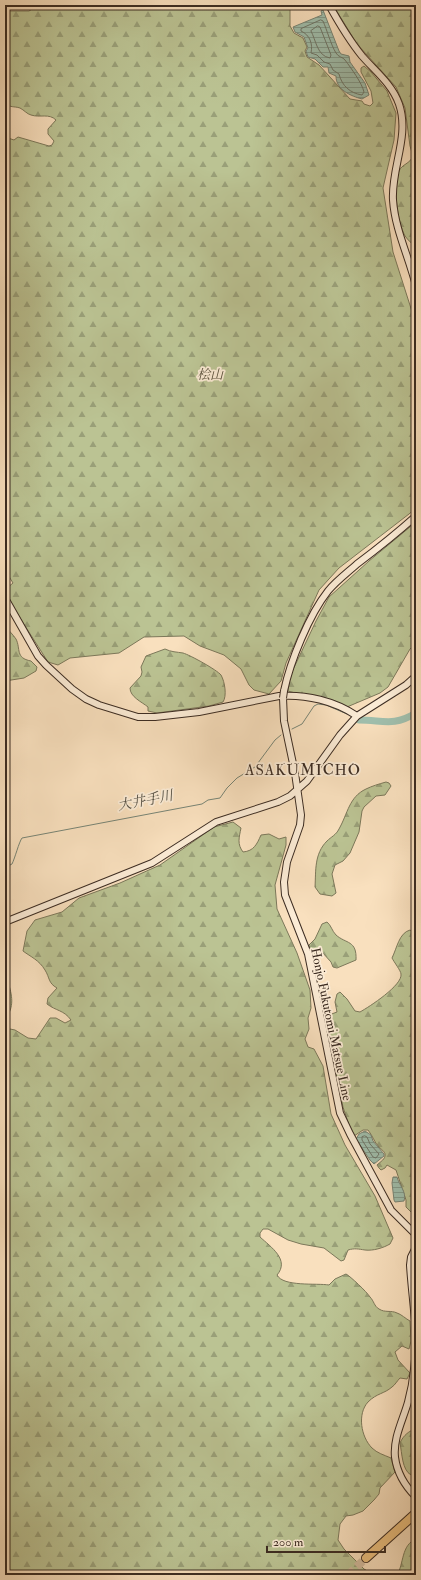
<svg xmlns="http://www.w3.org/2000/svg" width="421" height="1580" font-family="'IM FELL Double Pica','Noto Serif JP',serif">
<defs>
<pattern id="forest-firs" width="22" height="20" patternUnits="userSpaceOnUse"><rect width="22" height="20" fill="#bbc393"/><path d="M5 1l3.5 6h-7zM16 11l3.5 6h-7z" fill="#999f78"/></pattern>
<pattern id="water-rules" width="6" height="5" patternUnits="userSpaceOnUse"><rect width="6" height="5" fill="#9fbeac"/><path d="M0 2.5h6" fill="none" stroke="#839b8c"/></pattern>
</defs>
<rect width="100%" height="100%" fill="#f9e0be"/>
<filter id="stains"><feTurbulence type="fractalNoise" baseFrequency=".005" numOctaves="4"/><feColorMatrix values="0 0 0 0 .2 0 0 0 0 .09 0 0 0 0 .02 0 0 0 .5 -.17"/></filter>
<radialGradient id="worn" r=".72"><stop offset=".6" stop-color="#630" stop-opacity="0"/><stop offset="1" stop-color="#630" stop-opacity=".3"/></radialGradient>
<path fill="url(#forest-firs)" stroke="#7c785a" d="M39 5H290V26L294 33 303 38 307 47 305 51 307 57 319 65 350 99 362 101 364 104 370 106 373 103 371 91 361 72V68L364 66 371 72 387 91 396 113 394 140 383 188 393 252 415 321 413 348 416 359V508L409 514 339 568 319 590 286 663 281 681 269 694 254 690 249 685 241 669 224 655 200 646 184 636 144 637 119 653 70 658 58 665 48 662 6 596 7 588 13 583 5 570V137L14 140 18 137 49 146 52 145 54 141 48 134V129L56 120C49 113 40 118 31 115 27 114 24 110 20 108 14 106 10 108 5 103V47L7 46 5 41V11H29Z
M333 5H416V247C412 244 408 240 405 236 397 221 393 187 399 171 402 164 410 164 413 156L410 146 405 108 396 87 357 44Z
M416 522V643L410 649 388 687 380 693 354 704 347 707 288 691 290 676 316 621 329 597 369 561Z
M5 627C9 630 13 635 16 639 21 649 15 658 31 661L37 667 36 671 24 678 5 681Z
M165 649C171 652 177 652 183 653 190 655 217 670 221 675 225 682 227 696 223 702L209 706 157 713 148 711V707C142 702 130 697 130 688L141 676 142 672 141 667 146 656Z
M386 782 389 783 391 786 385 795 376 796 364 807 362 811 359 832 350 853 343 861 335 865 332 874 336 893 332 896 320 894 315 887C316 871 314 854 327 841 331 837 336 835 339 829 348 813 349 797 366 789 372 786 379 784 386 782Z
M233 822 241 828C239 838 237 844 243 852 254 851 257 844 261 835L269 834 279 839 286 837V845L275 885 277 909 297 953 310 990 311 1008 308 1018 309 1029 305 1039 308 1047 314 1049 323 1066 331 1114 345 1145 375 1196 393 1238 390 1244C383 1248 373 1251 365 1250 358 1249 355 1248 348 1250L344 1260 341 1261 324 1248 301 1244 288 1240 268 1229H263L260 1233V1237C271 1247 290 1260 277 1275 283 1287 317 1283 329 1285L335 1279 346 1274C350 1276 367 1292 370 1297 374 1301 374 1306 379 1309 385 1313 391 1310 397 1313 401 1314 406 1319 410 1321L411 1341 409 1349 402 1346 395 1352 398 1360 410 1373 407 1379 400 1378C397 1381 395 1385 392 1387 384 1394 377 1393 368 1402 357 1414 361 1437 372 1448 377 1453 384 1455 391 1458L395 1472 380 1488 379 1494 374 1500 363 1511 353 1515 346 1516 340 1524 338 1540 344 1549 364 1569 369 1572 372 1575H5V1028L15 1030 28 1038 36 1039 50 1018H56L65 1023 71 1020C64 1010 56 1011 47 1004L48 998 57 988C48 983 50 978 45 970 39 960 31 957 23 951L27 931 35 920 62 912 79 898 120 883 160 865 214 827Z
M327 922C331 925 332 931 336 935 346 944 357 940 356 960L337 968 333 967 331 962 322 952 318 954H311L309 945 315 939 322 924Z
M410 930 416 934V951L412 959 416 968V1213H412L406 1207V1200L396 1170 387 1165 385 1168 381 1170 379 1168 377 1165C380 1162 386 1159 385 1154 385 1152 381 1149 379 1147 374 1142 373 1136 368 1130H363L354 1136 351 1131 343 1107 325 1020 329 1015 337 1012 335 1002 337 994 340 992 347 999 355 1011 360 1012C369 1007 403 985 401 974 401 971 394 962 392 958 397 948 399 933 410 930Z
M5 980 8 982C12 995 15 1007 5 1019Z
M413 1430 416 1433V1474L411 1475C402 1470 402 1453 400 1443 402 1438 407 1432 413 1430Z
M416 1539V1575H397C404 1564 401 1545 416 1539Z"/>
<path fill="url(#water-rules)" stroke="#778475" d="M323 10 339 51 341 54 349 56 350 62 365 83 369 95 362 99C351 96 336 90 336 76L329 73 328 67H323L315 59 308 57 306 51 308 48 304 37 295 32 293 27 322 15 321 11Z
M365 1131 371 1135 373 1141 384 1154V1156L374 1164 370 1160 356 1139 359 1134Z
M393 1177H397C399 1185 407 1192 404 1201L395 1202 394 1200 392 1183Z"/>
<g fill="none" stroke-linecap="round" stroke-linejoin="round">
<path stroke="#6e7567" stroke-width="1" d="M321 20 323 21C327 30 331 45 336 53 338 57 343 57 345 60 351 68 362 83 364 92L362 95C350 93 342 86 339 74L333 70 330 64 324 62 317 55 311 53C313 44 310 35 301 31V29Z
M318 26 320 27 331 55 330 58C317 56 316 40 311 31Z
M365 1136 367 1137 370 1144 379 1154 376 1158 373 1157 362 1140V1137Z"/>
<path stroke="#778475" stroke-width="1" d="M292 729 302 724 314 706 318 704 326 705 347 714
M5 865 8 866 12 864C15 858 19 842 22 838L170 810 202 804 208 800 220 798 227 788 237 778 255 767 275 740 281 735"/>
<path stroke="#9fbeac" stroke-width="7" d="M359 720C383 720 393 727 416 713"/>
<path stroke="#d3bc9f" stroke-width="8" stroke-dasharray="8 4" stroke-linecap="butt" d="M348 1575 366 1558"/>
<defs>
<path id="secondary" d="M329 5C339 23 349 40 362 56 375 71 392 84 399 104 410 136 391 168 393 200 395 230 409 257 416 286
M5 598 38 656 46 665 72 689 86 699 99 705 138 717H155L199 712 279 696C306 694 335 701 357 716L406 685 416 676
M284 691C290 662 309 615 328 591 336 581 347 573 357 564 377 549 397 533 416 516
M283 698 284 721 295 773 301 815 300 825 287 862 284 882 285 895 308 954 340 1113 350 1134 391 1210 416 1235
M5 922 152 863 216 822 278 802 290 796 307 781 340 735 357 716
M416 1247 411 1257 410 1265C412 1300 419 1334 414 1369 413 1380 411 1391 408 1402 403 1420 393 1438 395 1457 397 1473 405 1486 416 1497"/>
<path id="highway" d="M366 1558 416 1513"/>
</defs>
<use href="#secondary" stroke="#3c2c22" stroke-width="8"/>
<use href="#highway" stroke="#3c2c22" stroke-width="10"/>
<use href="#secondary" stroke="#fbebd5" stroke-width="6"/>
<use href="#highway" stroke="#ecc07f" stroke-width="8"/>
<defs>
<path id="secondary-bridge" d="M283 698 284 691"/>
</defs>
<use href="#secondary-bridge" stroke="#3c2c22" stroke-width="8" stroke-linecap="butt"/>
<use href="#secondary-bridge" stroke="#fbebd5" stroke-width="6"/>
</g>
<g text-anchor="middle" stroke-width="3.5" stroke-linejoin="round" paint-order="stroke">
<g font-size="13" font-style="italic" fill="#5c523e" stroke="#fbebd5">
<text x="210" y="379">桧山</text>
</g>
<g font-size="13" fill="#3c2c22" stroke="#fbebd5">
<text transform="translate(332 1024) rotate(78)" y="5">Honjo Fukutomi Matsue Line</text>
</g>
<g font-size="14" font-style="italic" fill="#555044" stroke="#fbebd5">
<text transform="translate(145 800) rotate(-11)" y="5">大井手川</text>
</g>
<g font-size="15" letter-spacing="1" fill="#3c2c22" stroke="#fbebd5">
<text x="303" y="775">ASAKUMICHO</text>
</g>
</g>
<rect width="421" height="1580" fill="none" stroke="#f9e0be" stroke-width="20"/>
<rect x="6" y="6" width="409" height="1568" fill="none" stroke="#3c2c22" stroke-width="2"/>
<rect x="10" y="10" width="401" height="1560" fill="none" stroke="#3c2c22"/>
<path d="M267 1546v6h118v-6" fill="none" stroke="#3c2c22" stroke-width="2"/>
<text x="273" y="1546" font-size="12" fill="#3c2c22" stroke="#fbebd5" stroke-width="3" paint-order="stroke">200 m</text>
<rect width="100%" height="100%" filter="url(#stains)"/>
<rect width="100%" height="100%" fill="url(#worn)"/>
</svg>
